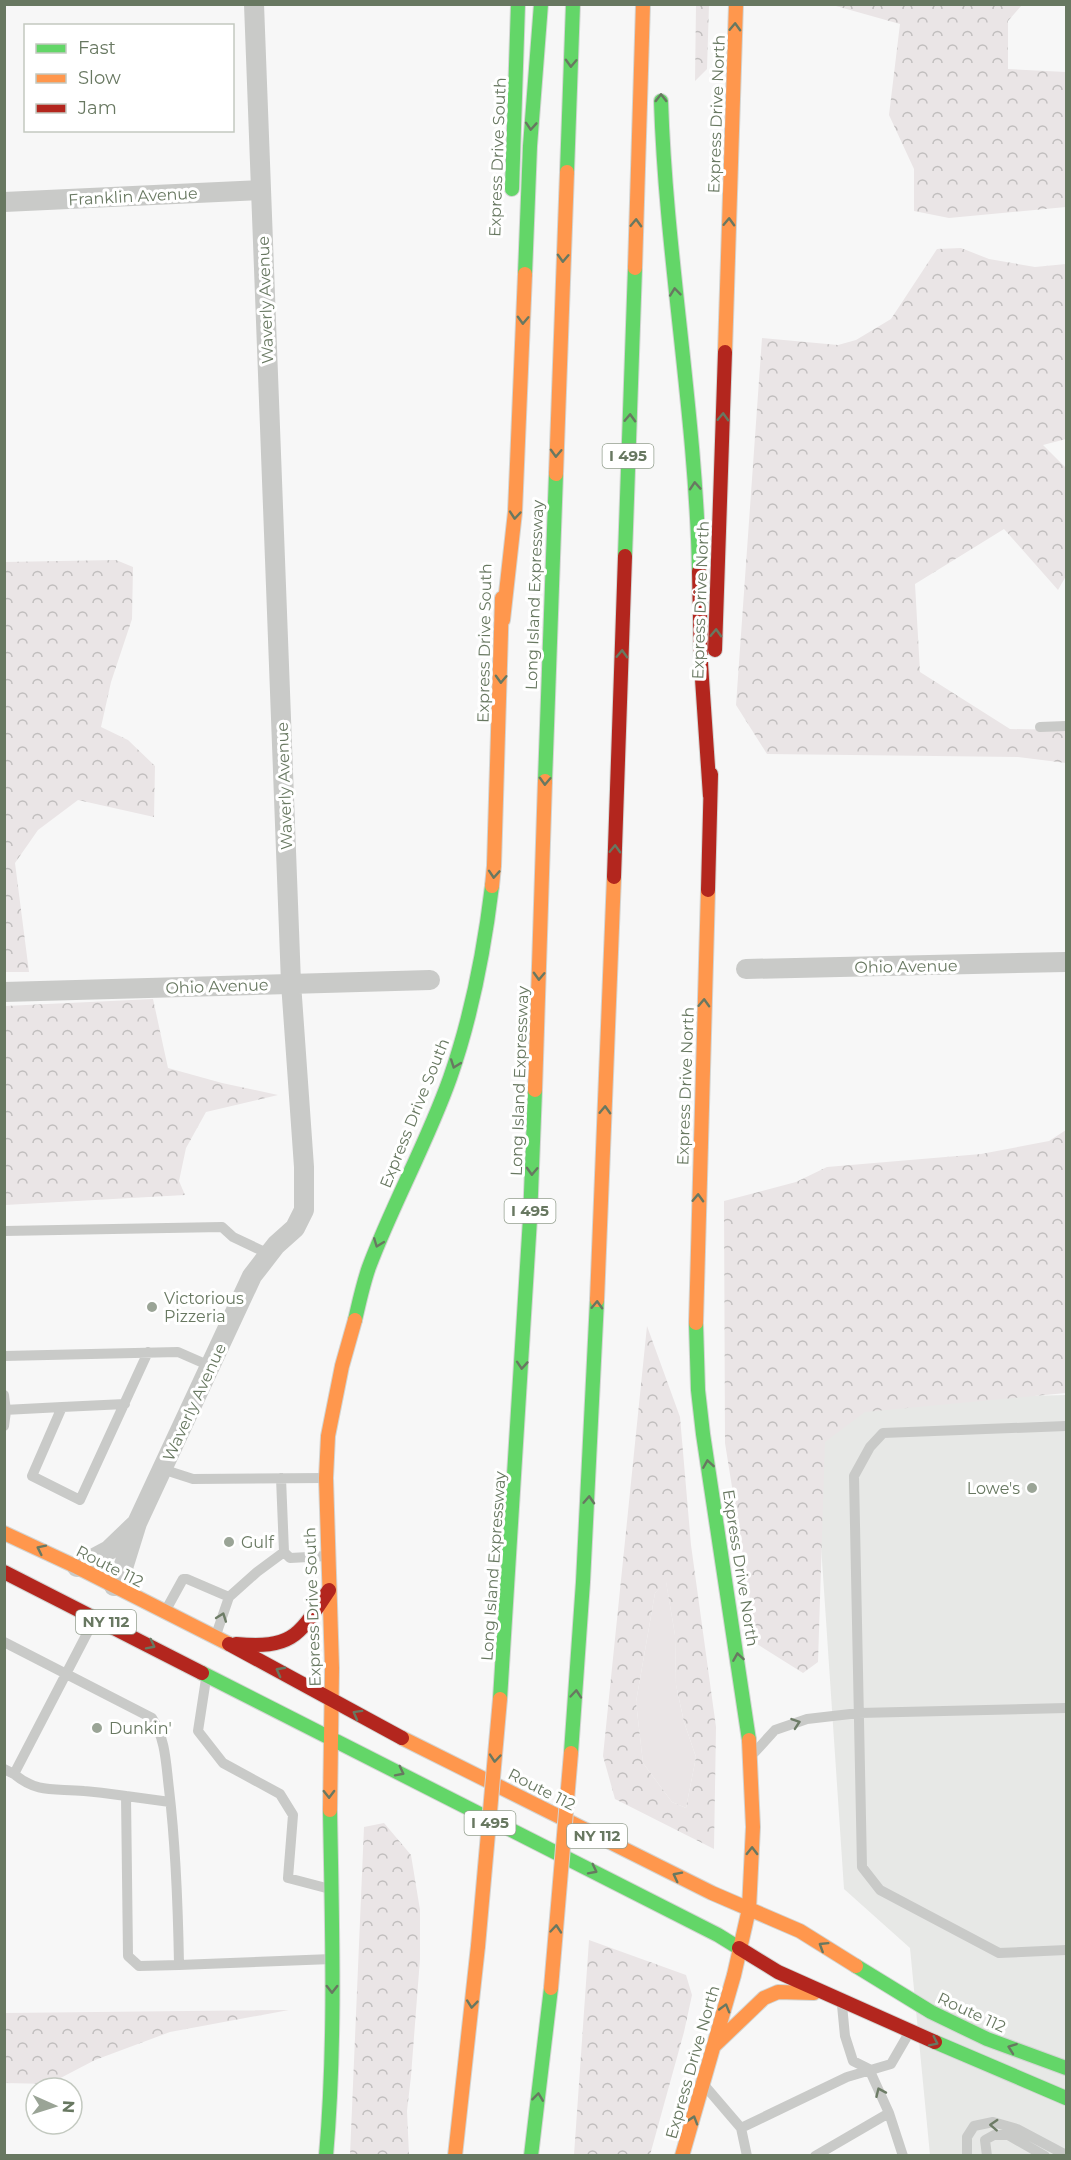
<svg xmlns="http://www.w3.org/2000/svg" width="1071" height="2160" font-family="Montserrat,sans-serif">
<defs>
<pattern id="forest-crowns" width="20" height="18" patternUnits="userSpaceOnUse" patternTransform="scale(1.5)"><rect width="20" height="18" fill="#eae5e6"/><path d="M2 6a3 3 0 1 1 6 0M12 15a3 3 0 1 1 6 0" fill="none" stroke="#c1bebe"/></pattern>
</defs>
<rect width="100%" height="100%" fill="#f7f7f7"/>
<path fill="#e7e8e6" d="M1066 1395V2155H930L910 1948 844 1889 814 1441 865 1400Z"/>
<path fill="#eae5e6" d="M666 1581 675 1635 676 1685 684 1722 696 1757 686 1808 672 1802 643 1763 636 1702 655 1593Z"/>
<path fill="url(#forest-crowns)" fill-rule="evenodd" d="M696 5H709L707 69 695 81Z
M768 5H1022L1008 21V69L1066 72V207L949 218 914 211V169L889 115 900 24 836 6Z
M961 248 989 259 1035 267 1066 264V439L1043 445 1066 468V576L1058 590 1004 529 915 584 920 672 1010 729 1066 730V763L1018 757 767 754 736 705 762 338 838 345 856 340 891 319 937 249Z
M116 560 133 567 132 619 111 682 101 727 128 740 155 766 154 817 78 800 38 830 15 863 29 972H5V562Z
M153 999 168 1068 222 1083 278 1095 206 1112 186 1148 179 1181 185 1195 5 1205V1006Z
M1066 1130V1393L865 1412 825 1442 818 1662 803 1673 757 1644 725 1443 724 1201 796 1182 827 1167 981 1154 1049 1141Z
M647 1326 680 1417 691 1545 716 1727 714 1849 615 1799 603 1756ZM666 1582 675 1635 676 1685 684 1722 696 1757 686 1808 672 1802 643 1763 636 1702 655 1593Z
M384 1823 411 1855 420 1910V1959L411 2076 407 2111 409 2155H350L364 1827Z
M589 1940 686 1975 692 1995 684 2032 650 2155H574Z
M289 2010 170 2032 95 2060 49 2084 5 2083V2013Z"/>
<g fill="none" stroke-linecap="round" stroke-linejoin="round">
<defs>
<path id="fast" d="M661 101C666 258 696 414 699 571
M567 172 573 4
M512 189 518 4
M525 274 530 146 541 4
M625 556 635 268
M545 781 556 474
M355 1320C359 1303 363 1284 369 1267 393 1203 427 1143 450 1078 472 1015 484 952 492 886
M696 1323 698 1390 703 1434 749 1740
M202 1673 718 1935 739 1948
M500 1699 530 1219 535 1090
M571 1753 583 1582 597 1300
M856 1966 931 2012 987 2039 1066 2068
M935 2042 1066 2098
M326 2156C336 2041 332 1925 330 1810
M531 2156 551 1988"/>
<path id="slow" d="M635 268 643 4
M725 352 736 4
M556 474 567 172
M503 620 515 512 525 274
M492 886 494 866 502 598
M535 1090 545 781
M597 1300 614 877
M696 1323 708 890
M4 1533 77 1567 229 1644
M402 1738 712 1893 800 1931 856 1966
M330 1810 332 1668 326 1478 328 1436 342 1366 355 1320
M715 2045 764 1998 778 1992 814 1993
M455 2156 478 1946
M682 2156 734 1975 749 1909 753 1827 749 1740"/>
<path id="jam" d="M699 571 701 664 710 796
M715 650 725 352
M614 877 625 556
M708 890 711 774
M4 1572 202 1673
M229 1644 402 1738
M236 1644C294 1649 299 1635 329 1590
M739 1948 778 1972 935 2042"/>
</defs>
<use href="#fast" stroke="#d3d5d3" stroke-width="16"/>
<use href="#slow" stroke="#d3d5d3" stroke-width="16"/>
<use href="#jam" stroke="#d3d5d3" stroke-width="16"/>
<path stroke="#c9cac8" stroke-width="10" d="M1040 727 1066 726
M4 1231 222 1227 233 1237 269 1254
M4 1356 178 1352 210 1366
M4 1395 6 1411 4 1426
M62 1407 125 1404
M4 1410 62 1407 32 1476 80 1500 148 1352
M1066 1426 883 1433 870 1447 854 1476 862 1867 880 1890 999 1953 1066 1950
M162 1469 193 1479 325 1478
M281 1478 284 1552 290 1558 327 1556
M167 1608 183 1579H187L229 1597
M216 1635 229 1597 257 1572 284 1552
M4 1642 152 1718C166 1739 166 1765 169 1789 176 1848 178 1906 179 1965L332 1959
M206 1679 198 1731 223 1763 280 1794 293 1815 288 1878 330 1889
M755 1752 775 1730 807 1719 859 1713 1066 1708
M4 1769 14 1774 94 1620
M14 1774C38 1794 55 1788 84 1791 98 1792 112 1794 126 1796
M170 1802 126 1796 128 1956 139 1966 179 1965
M842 2005 845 2036 853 2061 869 2069 889 2113 903 2156
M705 2086 741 2128 747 2156
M741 2128 847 2077 891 2064 909 2033
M815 2156 889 2113
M967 2156V2137L974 2126 993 2122 1017 2129 1066 2155
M987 2156 985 2140 994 2135H1008L1045 2156"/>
<path stroke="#c9cac8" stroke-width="20" d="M4 202 261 190
M746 969 1066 962
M4 992 430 980
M77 1567 109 1550 135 1525
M114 1586 123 1568 137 1523 252 1276 276 1245 295 1228 304 1210V1167L291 983 254 4"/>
<use href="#fast" stroke="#63d668" stroke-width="14"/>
<use href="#slow" stroke="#ff974d" stroke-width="14"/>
<use href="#jam" stroke="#b3261e" stroke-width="14"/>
<defs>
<path id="slow-bridge" d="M478 1946 500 1699
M551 1988 571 1753"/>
</defs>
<use href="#slow-bridge" stroke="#d3d3d2" stroke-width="16" stroke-linecap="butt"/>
<use href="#slow-bridge" stroke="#ff974d" stroke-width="14"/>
</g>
<defs><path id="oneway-chevron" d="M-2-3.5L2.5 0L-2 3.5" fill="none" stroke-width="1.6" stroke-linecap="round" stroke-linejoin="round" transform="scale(1.5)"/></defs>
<g stroke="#687861">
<use href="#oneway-chevron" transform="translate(735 27) rotate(-88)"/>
<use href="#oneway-chevron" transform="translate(571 63) rotate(92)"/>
<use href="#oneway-chevron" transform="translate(661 98) rotate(-90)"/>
<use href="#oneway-chevron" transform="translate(531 126) rotate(94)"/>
<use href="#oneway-chevron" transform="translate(729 222) rotate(-88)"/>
<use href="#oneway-chevron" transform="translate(636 223) rotate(-88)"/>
<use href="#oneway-chevron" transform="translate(563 258) rotate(92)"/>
<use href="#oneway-chevron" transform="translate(675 292) rotate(-96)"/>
<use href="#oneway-chevron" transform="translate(523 320) rotate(92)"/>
<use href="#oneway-chevron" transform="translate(723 417) rotate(-88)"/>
<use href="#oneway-chevron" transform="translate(630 418) rotate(-88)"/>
<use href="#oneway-chevron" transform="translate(556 453) rotate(92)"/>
<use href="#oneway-chevron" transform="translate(695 486) rotate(-94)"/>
<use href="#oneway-chevron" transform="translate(515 515) rotate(95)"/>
<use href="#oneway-chevron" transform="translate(716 633) rotate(-88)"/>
<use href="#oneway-chevron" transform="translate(622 654) rotate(-88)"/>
<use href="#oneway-chevron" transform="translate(501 679) rotate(92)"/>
<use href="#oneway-chevron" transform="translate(545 781) rotate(92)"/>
<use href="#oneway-chevron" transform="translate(615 849) rotate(-88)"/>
<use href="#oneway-chevron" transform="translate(494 874) rotate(94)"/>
<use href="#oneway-chevron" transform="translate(539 976) rotate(92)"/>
<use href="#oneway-chevron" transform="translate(704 1003) rotate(-88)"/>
<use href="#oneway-chevron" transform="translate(455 1064) rotate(110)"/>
<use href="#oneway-chevron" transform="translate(605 1110) rotate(-88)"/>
<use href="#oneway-chevron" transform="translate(532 1171) rotate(92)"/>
<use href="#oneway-chevron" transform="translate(698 1198) rotate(-88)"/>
<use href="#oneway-chevron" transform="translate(378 1243) rotate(111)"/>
<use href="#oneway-chevron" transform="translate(597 1305) rotate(-88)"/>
<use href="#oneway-chevron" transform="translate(522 1365) rotate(94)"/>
<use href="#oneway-chevron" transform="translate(708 1464) rotate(-99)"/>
<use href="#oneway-chevron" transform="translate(589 1500) rotate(-87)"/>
<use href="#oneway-chevron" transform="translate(41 1549) rotate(-154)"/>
<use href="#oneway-chevron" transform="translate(151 1645) rotate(27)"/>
<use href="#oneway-chevron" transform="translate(738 1657) rotate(-99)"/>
<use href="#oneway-chevron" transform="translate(280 1671) rotate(-152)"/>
<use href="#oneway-chevron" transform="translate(576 1694) rotate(-85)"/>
<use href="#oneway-chevron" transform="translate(357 1714) rotate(-151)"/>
<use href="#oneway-chevron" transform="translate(495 1758) rotate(95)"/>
<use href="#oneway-chevron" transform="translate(400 1772) rotate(27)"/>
<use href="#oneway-chevron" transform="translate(329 1794) rotate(89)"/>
<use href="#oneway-chevron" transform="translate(752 1851) rotate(-89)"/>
<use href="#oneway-chevron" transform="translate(593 1870) rotate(27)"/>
<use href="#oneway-chevron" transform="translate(677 1876) rotate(-153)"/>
<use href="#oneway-chevron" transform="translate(556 1929) rotate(-85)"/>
<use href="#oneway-chevron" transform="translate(823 1946) rotate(-148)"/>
<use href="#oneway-chevron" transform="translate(332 1989) rotate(90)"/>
<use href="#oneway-chevron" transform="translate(472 2004) rotate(96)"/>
<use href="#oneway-chevron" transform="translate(725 2008) rotate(-74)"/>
<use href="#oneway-chevron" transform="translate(934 2042) rotate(26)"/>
<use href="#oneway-chevron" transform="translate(1012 2048) rotate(-160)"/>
<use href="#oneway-chevron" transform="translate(538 2097) rotate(-83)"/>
<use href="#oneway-chevron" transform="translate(693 2120) rotate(-73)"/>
</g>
<g stroke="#6d7c66">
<use href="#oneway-chevron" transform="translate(222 1617) rotate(-70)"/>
<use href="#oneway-chevron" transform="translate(796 1723) rotate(-19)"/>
<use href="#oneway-chevron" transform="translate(880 2092) rotate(-114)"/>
<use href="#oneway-chevron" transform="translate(994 2125) rotate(-177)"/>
</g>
<g fill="#9aa496" stroke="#fff" stroke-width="2">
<circle cx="152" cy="1307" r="6"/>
<circle cx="1032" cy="1488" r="6"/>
<circle cx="229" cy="1542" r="6"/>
<circle cx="97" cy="1728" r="6"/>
</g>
<g text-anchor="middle" stroke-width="6" stroke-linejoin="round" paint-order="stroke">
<g fill="#fff" stroke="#95a090" stroke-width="1.5">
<rect x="602.5" y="444" width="51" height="24" rx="4.5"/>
<rect x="504.5" y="1199" width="51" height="24" rx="4.5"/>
<rect x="76" y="1610" width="60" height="24" rx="4.5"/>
<rect x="464.5" y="1811" width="51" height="24" rx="4.5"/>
<rect x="567" y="1824" width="60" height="24" rx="4.5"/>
</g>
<g font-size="15" font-weight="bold" fill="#687861">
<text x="628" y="461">I 495</text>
<text x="530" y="1216">I 495</text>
<text x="106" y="1627">NY 112</text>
<text x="490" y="1828">I 495</text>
<text x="597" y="1841">NY 112</text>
</g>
<g font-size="16" fill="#687861" stroke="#fff">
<text transform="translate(716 114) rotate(-88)" y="6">Express Drive North</text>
<text transform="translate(497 157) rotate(-88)" y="6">Express Drive South</text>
<text transform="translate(133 196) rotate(-3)" y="6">Franklin Avenue</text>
<text transform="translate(265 300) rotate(-92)" y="6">Waverly Avenue</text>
<text transform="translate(534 595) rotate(-88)" y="6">Long Island Expressway</text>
<text transform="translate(700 600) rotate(-88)" y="6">Express Drive North</text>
<text transform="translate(484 643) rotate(-89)" y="6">Express Drive South</text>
<text transform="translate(284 786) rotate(-92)" y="6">Waverly Avenue</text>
<text transform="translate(906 966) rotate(-1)" y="6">Ohio Avenue</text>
<text transform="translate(217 986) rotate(-2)" y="6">Ohio Avenue</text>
<text transform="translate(519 1081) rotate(-88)" y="6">Long Island Expressway</text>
<text transform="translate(685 1086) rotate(-88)" y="6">Express Drive North</text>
<text transform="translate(414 1113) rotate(-68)" y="6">Express Drive South</text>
<text transform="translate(194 1402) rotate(-65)" y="6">Waverly Avenue</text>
<text transform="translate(110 1566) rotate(27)" y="6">Route 112</text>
<text transform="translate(493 1566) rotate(-86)" y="6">Long Island Expressway</text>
<text transform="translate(741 1568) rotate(81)" y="6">Express Drive North</text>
<text transform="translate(312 1607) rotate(-92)" y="6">Express Drive South</text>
<text transform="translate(542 1789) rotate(27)" y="6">Route 112</text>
<text transform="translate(972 2012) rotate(25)" y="6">Route 112</text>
<text transform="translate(692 2062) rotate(-74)" y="6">Express Drive North</text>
</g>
<g font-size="16" fill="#687861" stroke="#fff" text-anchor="start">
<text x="164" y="1304">Victorious<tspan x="164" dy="18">Pizzeria</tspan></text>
<text x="1020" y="1494" text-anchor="end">Lowe's</text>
<text x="241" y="1548">Gulf</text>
<text x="109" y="1734">Dunkin'</text>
</g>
</g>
<rect width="1071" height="2160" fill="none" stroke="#687861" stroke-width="12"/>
<rect x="24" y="24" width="210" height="108" fill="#ffffff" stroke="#c3c9c0" stroke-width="1.5"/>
<rect x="36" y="44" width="30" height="9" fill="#63d668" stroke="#c3c9c0" stroke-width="1.5"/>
<text x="78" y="54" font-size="18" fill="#687861">Fast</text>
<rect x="36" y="74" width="30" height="9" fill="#ff974d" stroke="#c3c9c0" stroke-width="1.5"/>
<text x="78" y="84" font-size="18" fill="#687861">Slow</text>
<rect x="36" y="104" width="30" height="9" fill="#b3261e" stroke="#c3c9c0" stroke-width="1.5"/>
<text x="78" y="114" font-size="18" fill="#687861">Jam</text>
<g transform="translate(54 2106) rotate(93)"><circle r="28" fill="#ffffff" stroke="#c3c9c0" stroke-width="1.5"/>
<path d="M0-4.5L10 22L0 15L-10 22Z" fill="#9aa496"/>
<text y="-9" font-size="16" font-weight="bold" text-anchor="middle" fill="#687861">N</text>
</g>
</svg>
